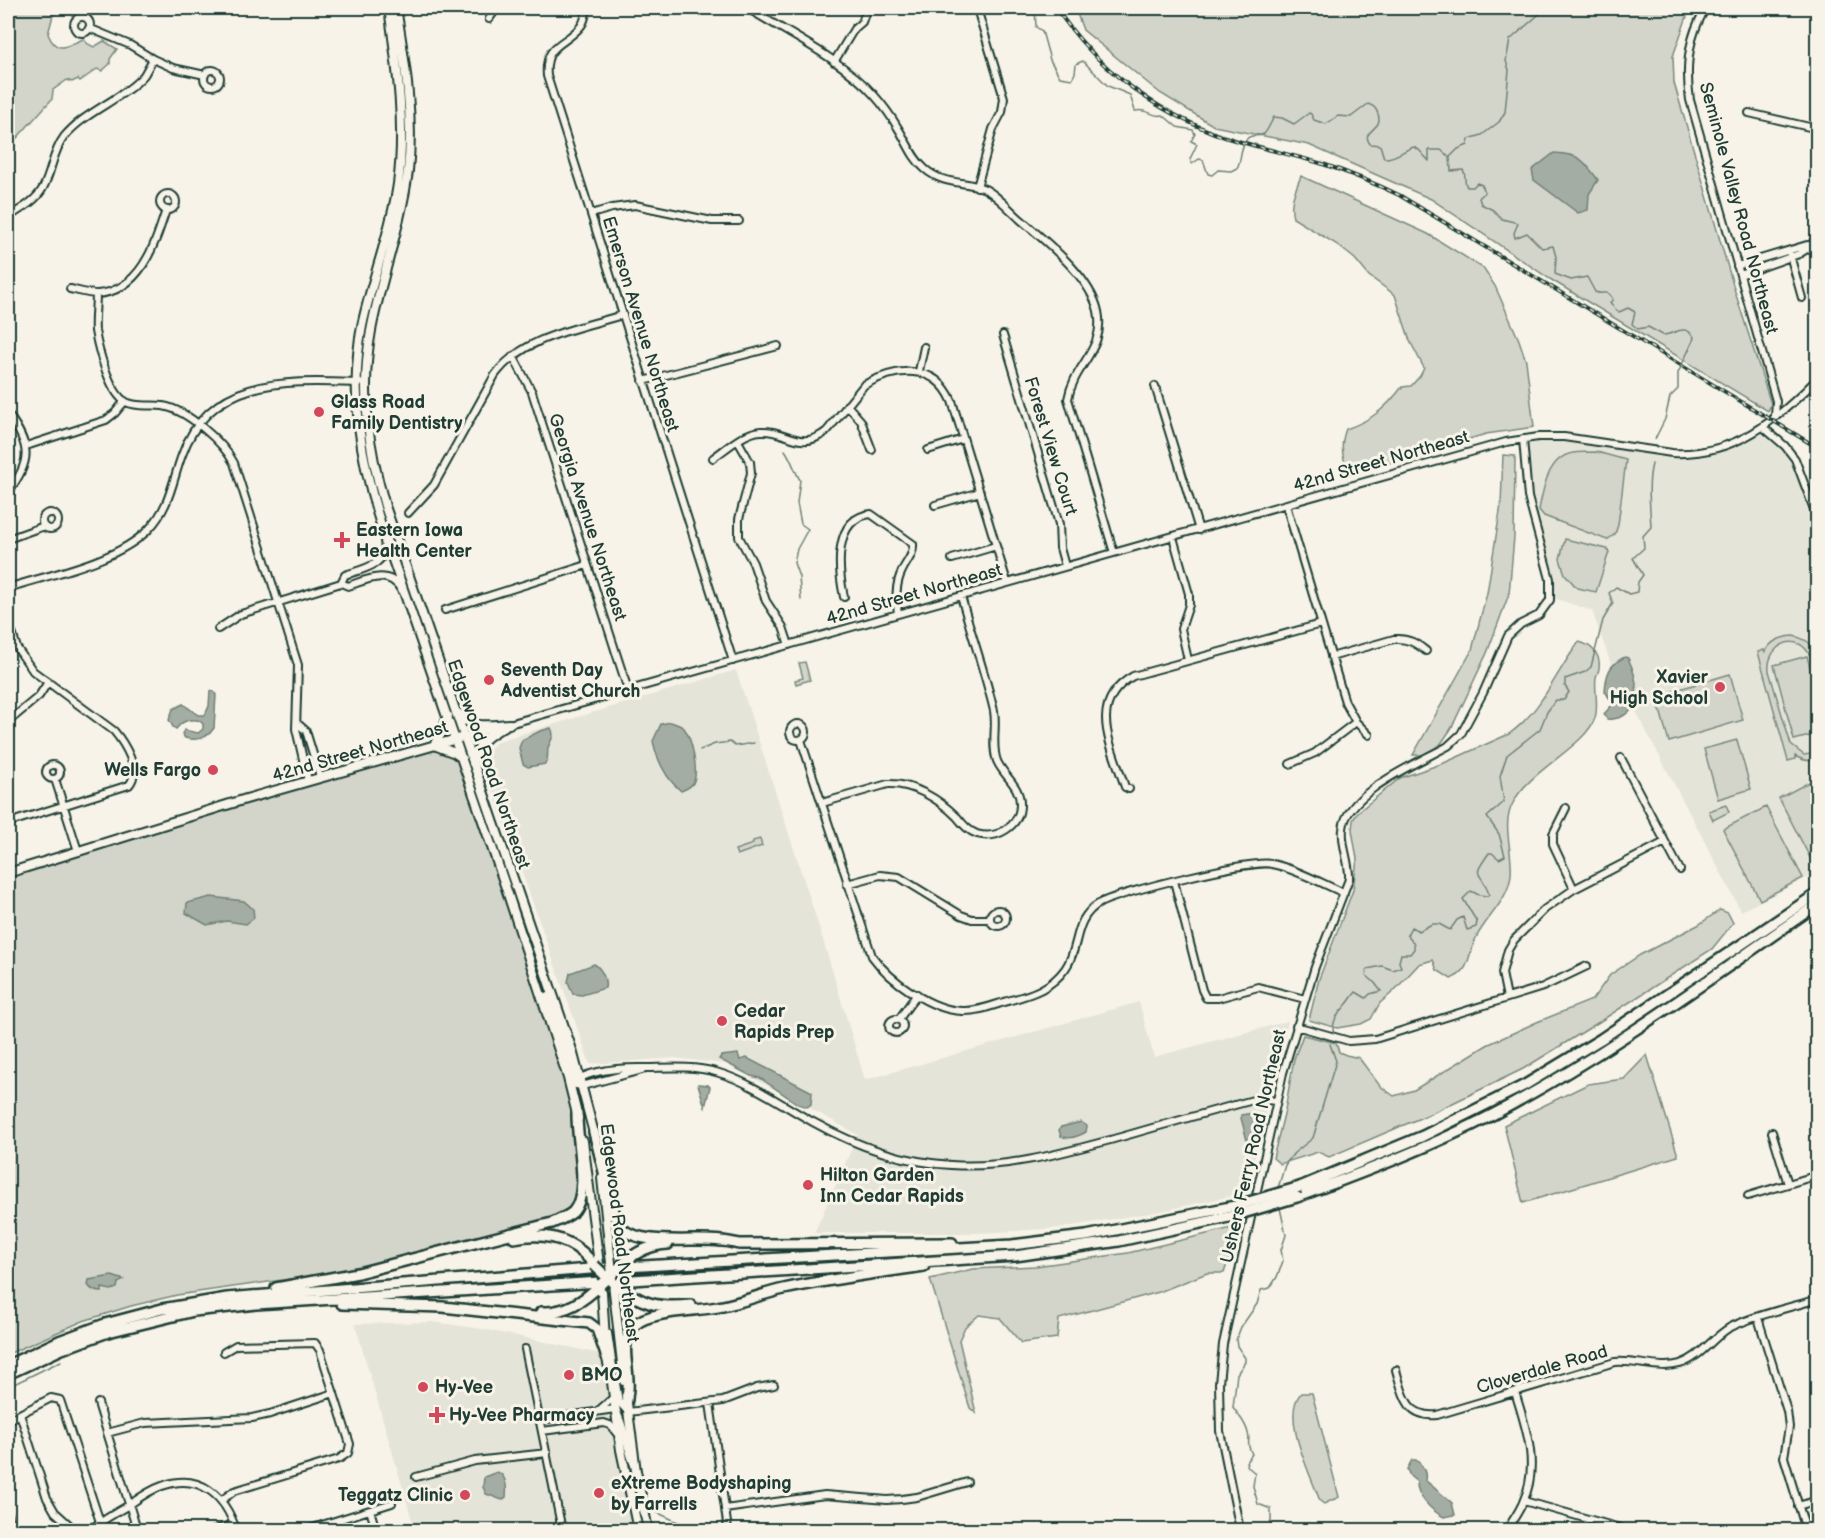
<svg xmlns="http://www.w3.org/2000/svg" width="1825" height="1538" font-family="'Balsamiq Sans',sans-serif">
<rect width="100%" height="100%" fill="#f7f3e8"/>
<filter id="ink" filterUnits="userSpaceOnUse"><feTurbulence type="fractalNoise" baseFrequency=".0167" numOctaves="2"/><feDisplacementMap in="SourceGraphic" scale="12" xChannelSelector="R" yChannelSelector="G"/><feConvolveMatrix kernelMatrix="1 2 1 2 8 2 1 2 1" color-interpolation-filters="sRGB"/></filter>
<g filter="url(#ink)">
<path fill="#e5e4d9" d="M1763 427 1785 450 1793 465 1817 532V873L1741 911 1611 664 1592 611 1551 597 1552 585 1531 511 1523 439 1552 436 1659 452 1706 451Z
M736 670 821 933 865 1080 1139 1002 1154 1057 1288 1021 1246 1193 1156 1212 1060 1228 979 1233H814L858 1135 790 1097 725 1064 675 1058 590 1064 481 757 498 741Z
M433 1322 483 1329 606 1355 638 1530H415L355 1324Z"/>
<path fill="#d3d5ca" stroke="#79897f" stroke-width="1.5" d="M8 8H55L48 34C57 56 68 45 83 39L88 44 94 47 104 41 117 49 110 59V64L102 71 97 69 80 81 78 79 72 82 67 80 53 90 52 99 8 148Z
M1075 8H1690L1673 56 1674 83 1736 295 1771 404 1768 411 1550 279 1431 199 1309 145 1214 126 1160 93 1083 30Z
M1301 176 1428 234 1483 268 1495 286 1519 340 1526 361 1534 427 1486 434 1356 473 1349 471C1341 457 1340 444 1346 429 1372 420 1386 408 1402 387L1411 386 1420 376 1424 368 1410 341 1395 295 1369 276 1355 259 1336 244 1293 218C1289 203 1295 191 1301 176Z
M1597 452 1626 460 1618 525 1615 534 1607 540 1544 516 1539 510C1543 489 1548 457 1573 453 1581 452 1589 452 1597 452Z
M1503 455 1515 456 1514 537 1509 594 1487 653 1451 729 1440 745 1423 755H1413L1472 650 1487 593 1501 505Z
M1565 539 1607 549 1609 552 1596 592 1577 588 1565 574 1560 559Z
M1793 636C1820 642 1818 656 1817 679 1815 671 1814 660 1808 652 1794 631 1766 647 1769 671L1791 745 1804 755 1817 753V760C1809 762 1802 760 1795 756V759L1788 761 1758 652 1764 650 1765 652C1771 641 1780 637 1793 636Z
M1579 642C1591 645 1601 654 1599 668 1599 671 1597 674 1596 677 1594 690 1599 705 1595 718 1586 746 1528 771 1513 803 1501 825 1513 850 1511 874 1509 900 1487 916 1476 938 1471 947 1470 959 1465 968 1461 974 1457 976 1451 979L1437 970 1433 960 1419 964 1394 991 1380 1003 1371 1019 1361 1024 1337 1028 1309 1020 1319 979 1353 890 1357 859 1352 830 1353 820 1358 812 1400 778 1444 763 1509 734C1542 711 1556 672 1579 642Z
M1807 656 1817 694V734L1794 740 1774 665Z
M805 662 810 680 796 684 795 680 803 678 799 663Z
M1730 674 1743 720 1669 742 1656 696Z
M456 739 575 1104 582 1192 563 1219 353 1270 177 1295 131 1306 83 1321 8 1354V873Z
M1737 740 1751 789 1718 799 1704 749Z
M1817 778 1818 868 1816 869 1779 798Z
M1726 805 1729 812 1713 820 1709 811Z
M1766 807 1803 878 1760 900 1723 829Z
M760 839 762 846 737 855 735 850 753 844V841Z
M1720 910 1728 913 1733 923 1712 949 1599 1022 1523 1069 1432 1113 1329 1157 1318 1152 1280 1164 1273 1158 1285 1110 1294 1059 1303 1035 1336 1043 1339 1052 1346 1055 1359 1058 1380 1086 1394 1096 1414 1090 1487 1045 1537 1022 1592 1000 1610 975 1640 955 1698 925Z
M1647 1055 1678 1156 1523 1203 1504 1125 1588 1084 1624 1079Z
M1240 1226 1224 1273H1207L1159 1292 1059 1319 1057 1338 1021 1343 1000 1318 979 1315 965 1327 959 1340 976 1413 970 1408 930 1279 973 1269 1036 1266 1128 1253Z
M1301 1393H1312L1339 1497 1324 1504 1320 1501C1311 1475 1280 1416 1301 1393Z"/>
<path fill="#a4ada3" stroke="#6f8077" stroke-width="1.5" d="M1554 153C1580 154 1584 160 1598 180L1589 194 1588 210 1578 213 1534 180 1532 170Z
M1625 657 1628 658C1637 677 1644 706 1621 717 1615 719 1613 720 1607 719L1604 714 1613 704 1605 691C1606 675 1609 664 1625 657Z
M210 691 214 692 216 695 214 728C207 739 197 741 185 738L182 734 184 730 198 733 203 729V724L200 721C190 718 182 721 176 729L173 727 169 720 173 709 183 704 198 715H205L209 706Z
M671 722C676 724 681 725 684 728 692 738 699 772 693 783 690 788 685 789 681 791 666 779 657 759 653 741L661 724Z
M551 728C556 737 550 740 548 748 547 755 549 758 545 764L528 767 523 764 519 748 522 740 540 731Z
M211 897 244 901 253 909 254 918 246 924 227 921 207 925 186 913 187 903Z
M594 964C601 968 607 979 605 988L582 995 573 994 568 982 570 973Z
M738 1054 740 1060 747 1058 812 1092 811 1104 807 1107 798 1104 760 1078 751 1076 719 1059 721 1056Z
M698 1084 708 1085 710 1087 705 1107Z
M1253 1113 1257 1119 1251 1143 1248 1144 1241 1118V1115Z
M1081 1122 1087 1126 1086 1132C1079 1136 1069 1140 1061 1136L1059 1130 1061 1127Z
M112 1276 124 1280 118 1283 117 1288 111 1290 102 1288V1292C96 1292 91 1290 88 1285L89 1280Z
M1412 1460H1416C1422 1464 1427 1473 1425 1480L1452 1503 1455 1515 1444 1517C1431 1511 1416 1495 1417 1482L1410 1476 1407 1469Z
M497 1472C506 1475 507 1487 506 1497L502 1500 486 1494 483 1487 484 1477Z"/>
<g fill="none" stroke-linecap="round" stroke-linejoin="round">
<path stroke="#6f8077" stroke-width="1.5" d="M1035 8 1036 27 1042 31 1050 60 1060 77 1072 79 1075 73 1076 64 1083 61 1108 86 1130 95 1135 111C1150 108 1151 118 1163 115L1177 127 1193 130 1195 134 1191 141 1197 144 1190 159 1192 164 1199 159 1203 160 1208 174 1212 175 1218 170 1231 171 1237 168C1242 159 1239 151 1246 140 1250 133 1257 138 1264 134 1268 130 1271 122 1274 117L1282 118 1294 124 1309 113 1311 114 1314 120 1326 124 1338 116 1351 117 1368 104C1374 106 1376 108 1378 114 1382 126 1373 127 1368 135 1366 139 1368 140 1370 144L1380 145 1384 158C1395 159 1403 150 1414 147L1419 150 1429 161V150H1441L1450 158 1451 171 1463 170C1467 176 1463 181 1467 187H1473L1477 183 1482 185 1485 192 1479 198 1481 204 1493 210 1502 219 1518 223 1514 233 1515 238 1527 233 1542 248 1553 246 1556 257 1555 274 1571 280 1587 277 1595 292C1604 296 1608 288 1613 300L1610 302 1614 308 1619 312 1628 308 1635 312 1632 324 1638 329 1648 327 1663 335C1676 334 1684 323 1694 337L1693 341 1678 373V389L1670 397 1665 419 1655 439
M1450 157 1458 149 1468 145 1469 139 1482 135 1499 122 1505 112 1509 70 1506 61 1510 40 1546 8
M785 450C792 460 794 470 800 480L797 503 801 524 808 529 797 549 794 563 799 577 801 600
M700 750 715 744 730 742 735 746 754 743
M1333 1032C1333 1018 1338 1015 1346 1005 1350 1001 1352 996 1356 992L1366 998 1370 994 1381 991 1374 982 1366 975 1367 969 1382 966 1393 970 1401 967 1399 962 1401 954H1410L1414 949V944L1407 935 1411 927 1419 931 1432 924H1439L1450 930 1457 920 1463 917 1467 930 1476 927 1477 922 1463 899 1471 891 1479 895 1487 896 1489 895C1482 868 1469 881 1489 853H1492L1499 859 1505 856 1499 834 1487 817 1504 802 1500 776 1507 755 1540 729 1547 712 1556 700H1564L1569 692 1565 686V679L1585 672 1591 667 1603 620 1613 603 1609 593 1616 587 1629 594 1637 592 1638 582 1643 575 1633 558 1644 548 1643 536 1651 527C1650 507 1647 484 1652 464
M1278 1188 1285 1165 1294 1153 1313 1138 1336 1061 1330 1044
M8 1387 61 1361
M656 1512 680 1523 710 1530
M1271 1530V1509L1258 1504 1253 1486 1255 1473 1248 1467 1246 1462 1252 1454C1245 1441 1251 1443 1248 1433 1245 1421 1239 1417 1233 1407L1237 1374 1245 1362V1358L1237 1346 1236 1340 1241 1327 1257 1304 1261 1290 1270 1288 1277 1277 1283 1261 1281 1250 1286 1235 1280 1208"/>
<defs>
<path id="minor" d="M587 8C586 14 585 21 581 26 565 46 544 43 547 76L733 661
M747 8C786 32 844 61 874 95 883 105 891 116 898 128 907 142 912 158 925 169 945 186 964 180 985 189 998 196 1009 209 1020 219 1046 242 1090 276 1098 311 1106 350 1074 364 1068 399L1114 553
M1706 8C1688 36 1685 67 1690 100L1776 401 1775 416
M74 25a8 8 0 1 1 16 0a8 8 0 1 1-16 0Z
M489 19 497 8
M89 28 130 45 153 59 173 68 205 75
M834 62 854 29 862 22 867 8
M204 78a8 8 0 1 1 16 0a8 8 0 1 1-16 0Z
M1749 113 1818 129
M977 187 993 129 1002 112 1004 98 978 12
M160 202a8 8 0 1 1 16 0a8 8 0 1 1-16 0Z
M591 214 612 208 635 205 712 221H739
M8 217C21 209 35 202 43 188 52 172 52 153 64 137 85 111 122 100 144 75 147 70 150 64 153 59
M1790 255 1802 298
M1737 266 1807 245
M1740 275 1799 254 1807 249 1818 237
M70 289C79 291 89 294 97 294 141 291 155 244 166 210
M96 294C96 306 94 319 95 331 98 349 110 394 126 402 139 408 150 404 163 406 187 410 223 442 234 463L298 665 296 729 308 781
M1003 335 1059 524 1060 548 1065 566
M513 356 532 392 628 690
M919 371 924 347
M643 381 778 346
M1155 386 1199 530
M847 405 861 421 872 450
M8 414C31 446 32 461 8 492
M1763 427 1785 446 1795 459 1818 520
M738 441 750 462 751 473 739 519V537L753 563 766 601 783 627 789 645
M26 446 106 420 115 413 125 401
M928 450 963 439
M713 458C726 449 744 432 761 431 788 429 799 453 827 431L864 385C895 368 935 362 952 401L1007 582
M935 505 980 492
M1286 505 1345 702 1356 722 1369 735
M42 521a8 8 0 1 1 16 0a8 8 0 1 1-16 0Z
M408 513 434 485 495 375C524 336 577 329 622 315
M1173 537 1189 594V605L1181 629 1188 660
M8 539 44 526
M952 559 996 546
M341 583 345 575C363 569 389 565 384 541
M8 588C51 574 117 562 149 529 170 507 172 482 182 455 210 375 290 381 360 383
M844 597C838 569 833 518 871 514L913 544C914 555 906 562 902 571 895 585 896 599 898 614
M445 610 587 565
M8 620 17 648 33 671 114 731C124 743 142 771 129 785L8 823
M218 629 241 614 341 583 348 586C366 580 389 568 401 590
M1331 657 1394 639C1408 638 1416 643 1426 651
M8 722 39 696 48 682
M297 723 306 731 320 777
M790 732a8 8 0 1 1 16 0a8 8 0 1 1-16 0Z
M463 737 1506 442 1538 437H1564L1672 453C1735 456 1776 421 1818 378
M801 740 872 956C890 981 931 1010 962 1011 979 1012 996 1004 1011 1000 1033 994 1051 988 1065 969 1081 947 1072 919 1100 903 1120 892 1252 859 1272 864 1294 868 1323 884 1344 893
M1621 758 1680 870
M1290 764 1315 753 1356 722
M46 772a7 7 0 1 1 14 0a7 7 0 1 1-14 0Z
M55 779 78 851
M1129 789 1125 787C1112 746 1086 703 1133 676L1321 624
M822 803 888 784C913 783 939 799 957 817 963 824 968 831 977 834 997 840 1020 826 1020 805 1021 786 1004 777 997 761 991 745 997 727 994 711 985 672 971 634 961 596
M1566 808 1553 834V844L1574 889
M1174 881 1202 990 1206 998H1218L1258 987 1305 999
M847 884 880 875 899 877 961 915 972 919H990
M990 918a8 8 0 1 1 16 0a8 8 0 1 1-16 0Z
M1507 998 1502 973 1508 950 1514 940 1545 909 1574 889 1665 842
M889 1026a7 7 0 1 1 14 0a7 7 0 1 1-14 0Z
M899 1019 917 994
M1296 1026 1349 1041 1375 1039 1543 987 1587 966
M570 1084C588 1070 617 1068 639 1068 666 1068 690 1065 716 1072 751 1082 782 1105 813 1122 856 1146 902 1162 951 1165 1010 1169 1065 1152 1121 1137 1166 1124 1212 1111 1257 1099L1276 1101
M570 1084 582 1086 642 1070
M1772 1132 1788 1184
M1748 1196 1818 1175
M1758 1318 1787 1411 1789 1427 1784 1457 1806 1530
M608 1333 614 1373
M525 1349 562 1530
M1396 1370C1403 1394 1406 1418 1437 1415L1615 1362C1636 1360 1660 1370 1680 1364 1700 1358 1712 1338 1729 1328 1751 1316 1792 1307 1818 1299
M616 1383 619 1402 628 1412 723 1401 757 1388 774 1385
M98 1403 137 1530
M710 1403 728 1530
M598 1411 613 1398
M20 1414 47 1498 55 1512 75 1530
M8 1420 51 1398 60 1400 100 1522
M540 1420 615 1409C626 1426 625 1446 634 1465
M542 1431 604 1423 610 1425 618 1435
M107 1433 145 1423 252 1418 270 1414 334 1393
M416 1477 475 1461 547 1453
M222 1500 234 1491 339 1459 348 1453 350 1444 320 1350 315 1343 236 1345 224 1352
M1524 1501 1627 1530
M1798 1506 1818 1500
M725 1509 825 1495 887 1500 902 1499 917 1497 967 1482
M370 1510 376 1530
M8 1514 13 1530
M89 1530C102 1521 115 1513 129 1505 139 1498 150 1490 162 1486 200 1472 225 1496 236 1530
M215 1530 234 1524
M306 1530 392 1503
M1240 1530 1220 1431 1219 1383 1223 1344 1283 1073 1315 967 1349 879C1350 862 1341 846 1343 829 1346 792 1420 762 1448 746L1461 734 1483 693 1508 636 1521 624 1539 615 1550 600V579L1528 497 1523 439
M1507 1530C1512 1521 1519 1512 1523 1502 1540 1465 1526 1428 1515 1392"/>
<path id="major" d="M389 8C397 66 406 125 398 184 391 233 372 278 362 326 349 394 361 462 382 528L505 885 568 1078 578 1118
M396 8C405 62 414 116 408 171 401 226 381 277 371 331 360 391 368 448 385 506L572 1050 595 1137
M458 713C471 730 490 725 509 724
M434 745 443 730 448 716
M434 745 455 753 462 758
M473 763C480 741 485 737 505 726
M8 873 246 799 460 738
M546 997C555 1017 568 1073 581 1085
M583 1141 599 1264
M602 1178 611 1263
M613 1283 624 1381
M602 1292 606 1355 611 1375 621 1450 638 1530
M626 1396 636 1471 648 1530"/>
<path id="highway" d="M594 1132 617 1224C635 1248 694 1237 721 1241 727 1241 733 1243 740 1244L952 1243
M1300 1187 1423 1136 1525 1085 1601 1039 1818 893
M1297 1197C1364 1172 1431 1147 1494 1114 1608 1054 1712 977 1818 904
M514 1238C545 1232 574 1238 594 1265
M624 1263C637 1251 650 1245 668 1244
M613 1283C641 1303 656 1309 691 1305
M276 1288 358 1273 552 1223C559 1220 567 1217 573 1212 591 1192 576 1140 577 1113
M342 1304 443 1307 589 1323 597 1329 606 1355
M541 1312C566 1313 584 1301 601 1284
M8 1365 59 1341 105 1324 162 1309 227 1298 590 1269 1012 1245 1086 1236 1235 1206
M8 1374 62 1349 108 1332 194 1311 256 1304 459 1291 1015 1256 1119 1241 1233 1216
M627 1400C627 1394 629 1388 628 1382 628 1361 619 1343 635 1325 647 1311 698 1311 718 1307 741 1303 761 1294 784 1289 830 1279 877 1273 924 1266"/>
</defs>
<use href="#minor" stroke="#1f3d34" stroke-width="10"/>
<use href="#major" stroke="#1f3d34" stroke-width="12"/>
<use href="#highway" stroke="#1f3d34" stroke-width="14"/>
<use href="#minor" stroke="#f7f3e8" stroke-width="6"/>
<use href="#major" stroke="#f7f3e8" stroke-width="8"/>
<use href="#highway" stroke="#f7f3e8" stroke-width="9"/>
<defs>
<path id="rail" d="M1056 8C1096 68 1154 111 1222 136 1255 147 1289 154 1323 164 1349 173 1374 183 1399 195L1818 448"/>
</defs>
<use href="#rail" stroke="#1f3d34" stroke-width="4"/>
<use href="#rail" stroke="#f7f3e8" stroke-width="1.5" stroke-dasharray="4.5" stroke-linecap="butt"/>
<defs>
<path id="major-bridge" d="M611 1263 612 1278"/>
<path id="highway-bridge" d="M1235 1206 1300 1187
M1233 1216 1297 1197
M594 1265 613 1283
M601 1284 624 1263"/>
</defs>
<use href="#major-bridge" stroke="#1f3d34" stroke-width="12" stroke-linecap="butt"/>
<use href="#highway-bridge" stroke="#1f3d34" stroke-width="14" stroke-linecap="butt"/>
<use href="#major-bridge" stroke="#f7f3e8" stroke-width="8"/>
<use href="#highway-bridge" stroke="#f7f3e8" stroke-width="9"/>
</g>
</g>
<g fill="#d1495b" stroke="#f7f3e8" stroke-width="2">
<circle cx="319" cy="412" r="6"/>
<path d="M339 531h6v6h6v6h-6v6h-6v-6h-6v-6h6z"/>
<circle cx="489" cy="680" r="6"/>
<circle cx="1720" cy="687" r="6"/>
<circle cx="213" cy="770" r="6"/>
<circle cx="722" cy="1021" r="6"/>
<circle cx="808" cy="1185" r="6"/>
<circle cx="569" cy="1375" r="6"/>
<circle cx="423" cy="1387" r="6"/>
<path d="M434 1406h6v6h6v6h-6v6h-6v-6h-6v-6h6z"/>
<circle cx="599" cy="1493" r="6"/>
<circle cx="465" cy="1495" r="6"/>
</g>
<g text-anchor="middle" stroke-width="6" stroke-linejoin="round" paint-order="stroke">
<g font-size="18" fill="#1f3d34" stroke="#f7f3e8">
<text transform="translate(1739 208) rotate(75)" y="6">Seminole Valley Road Northeast</text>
<text transform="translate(641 324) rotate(73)" y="6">Emerson Avenue Northeast</text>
<text transform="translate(1051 446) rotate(73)" y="6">Forest View Court</text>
<text transform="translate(1381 461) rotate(-16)" y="6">42nd Street Northeast</text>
<text transform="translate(588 517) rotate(72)" y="6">Georgia Avenue Northeast</text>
<text transform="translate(914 594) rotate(-16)" y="6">42nd Street Northeast</text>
<text transform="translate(360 751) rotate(-16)" y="6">42nd Street Northeast</text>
<text transform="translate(489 764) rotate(71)" y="6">Edgewood Road Northeast</text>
<text transform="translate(1253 1146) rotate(-77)" y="6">Ushers Ferry Road Northeast</text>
<text transform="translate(620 1233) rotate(83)" y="6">Edgewood Road Northeast</text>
<text transform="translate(1542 1369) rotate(-16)" y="6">Cloverdale Road</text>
</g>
<g font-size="18" font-weight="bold" fill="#1f3d34" stroke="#f7f3e8" text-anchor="start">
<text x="331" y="408">Glass Road<tspan x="331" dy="21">Family Dentistry</tspan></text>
<text x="356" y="536">Eastern Iowa<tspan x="356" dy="21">Health Center</tspan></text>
<text x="501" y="676">Seventh Day<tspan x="501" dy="21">Adventist Church</tspan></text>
<text x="1708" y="683" text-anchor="end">Xavier<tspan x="1708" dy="21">High School</tspan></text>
<text x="201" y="776" text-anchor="end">Wells Fargo</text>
<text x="734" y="1017">Cedar<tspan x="734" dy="21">Rapids Prep</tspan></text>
<text x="820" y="1181">Hilton Garden<tspan x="820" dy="21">Inn Cedar Rapids</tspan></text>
<text x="581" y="1381">BMO</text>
<text x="435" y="1393">Hy-Vee</text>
<text x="449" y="1421">Hy-Vee Pharmacy</text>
<text x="611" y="1489">eXtreme Bodyshaping<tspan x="611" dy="21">by Farrells</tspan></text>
<text x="453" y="1501" text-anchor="end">Teggatz Clinic</text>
</g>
</g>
<rect width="1825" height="1538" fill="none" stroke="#f7f3e8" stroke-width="30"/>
<rect x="15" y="15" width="1795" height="1508" fill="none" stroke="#1f3d34" stroke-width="2" filter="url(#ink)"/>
</svg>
